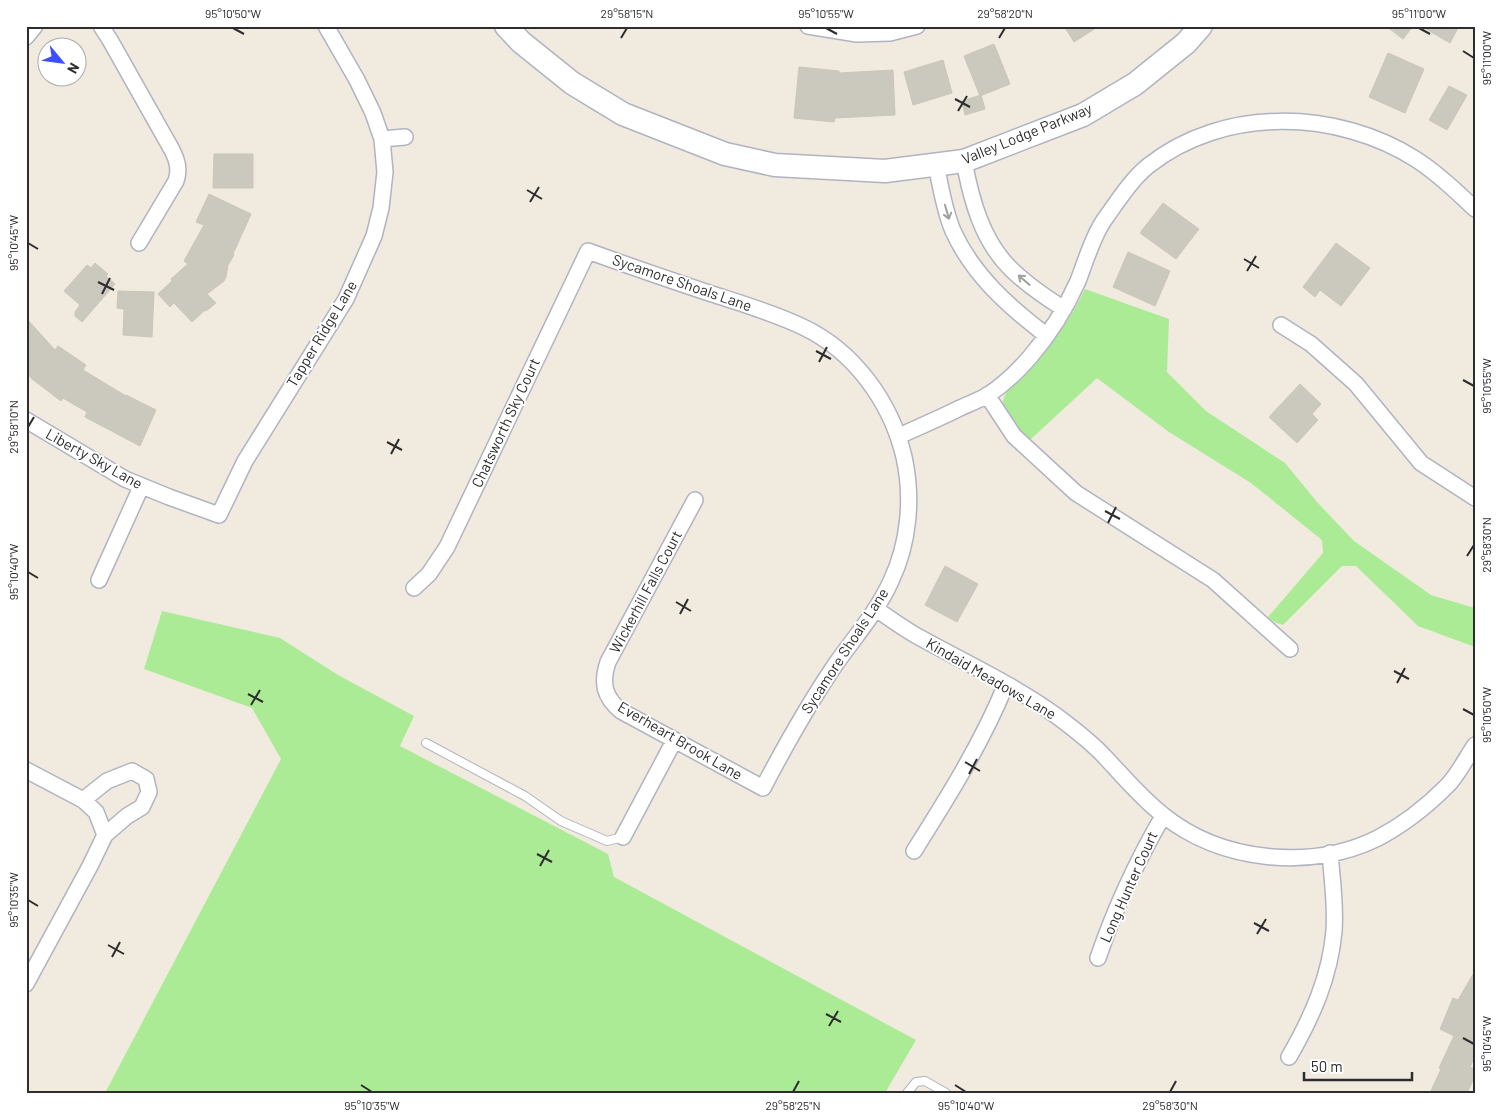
<svg xmlns="http://www.w3.org/2000/svg" width="1501" height="1119" font-family="Barlow,sans-serif">
<rect width="100%" height="100%" fill="#f0eadf"/>
<path fill="#aceb96" d="M1085 289 1169 319 1167 372 1206 411 1285 463 1317 502 1354 541 1431 595 1475 608V647L1418 626 1356 566H1342L1283 625 1274 622 1268 617 1323 553 1322 540 1251 483 1169 432 1097 378 1030 440C1021 430 1003 416 1003 402 1004 390 1019 379 1027 372 1051 348 1070 320 1085 289Z
M162 611 280 638 338 675 414 716 400 746 608 854 614 877 916 1040 885 1093H105L281 759 252 708 144 669Z"/>
<path fill="#cbc8bd" stroke="#ccc6b7" d="M1064 26H1099L1074 42Z
M1386 26H1413L1403 39Z
M1421 26H1459L1450 43Z
M994 44 1010 84 980 96 964 56Z
M1388 53 1424 69 1405 113 1369 97Z
M943 60 952 93 913 105 904 72Z
M799 67 839 71V73L893 70 895 115 835 118 834 122 794 118Z
M1449 86 1467 95 1447 130 1429 120Z
M981 95 985 109 965 115 962 101Z
M214 154H253V188H213Z
M209 194 251 214 233 254 234 255 228 265 226 277 224 281 207 294 216 303 206 311 205 310 192 322 174 303 170 307 158 294 172 281 171 279 188 264 184 261 204 225 196 222Z
M1163 203 1199 229 1176 259 1140 233Z
M1336 243 1370 268 1341 306 1320 290 1315 297 1303 287Z
M1128 252 1170 271 1155 306 1113 287Z
M95 263 108 274 106 276 115 284 82 322 75 316V312L80 305 64 291 87 265 91 268Z
M118 291 154 292 152 337 123 335 124 309 117 308Z
M26 318 55 350 58 346 86 365 83 370 126 396V395L156 410 140 446 85 417 87 412 63 398 61 401 32 379 26 372Z
M1300 384 1321 404 1312 414 1318 420 1297 443 1269 417Z
M945 566 978 584 957 622 925 605Z
M1475 971V1056L1470 1067 1475 1069V1076L1467 1093H1430L1441 1069 1439 1068 1454 1036 1440 1029 1453 998 1458 1000Z"/>
<g fill="none" stroke-linecap="round" stroke-linejoin="round">
<defs>
<path id="lane" d="M426 743 525 796 561 821 607 841 623 837
M907 1093 916 1082 925 1081 946 1093"/>
<path id="street" d="M101 26 110 40 172 150C177 160 180 169 176 181L139 243
M808 26 857 34 890 33 917 26
M26 37 35 26
M382 139 405 137
M964 161C971 199 982 241 1011 269 1027 285 1045 297 1064 309
M936 165C941 187 944 210 953 231 973 275 1008 306 1046 335
M1281 325 1311 344 1356 384 1421 463 1475 498
M987 395 1014 436 1076 493 1213 580 1290 649
M26 420 125 479 169 497 219 515 245 461 346 299 374 236 381 208 385 172 382 139 373 113 357 80 326 26
M899 436C919 427 940 418 960 408 969 404 979 400 988 395 1003 385 1018 371 1030 357 1049 335 1066 308 1078 281 1086 260 1094 233 1107 216 1119 199 1132 179 1148 166 1223 106 1338 109 1417 160 1438 174 1456 191 1475 209
M99 580 141 487
M414 588 429 574 447 547 588 251C629 266 670 280 712 294 743 304 774 313 803 327 854 351 891 402 904 457 913 498 909 543 891 581 877 612 854 638 835 665 808 705 785 746 763 788L621 711C604 697 601 683 608 662L695 500
M876 609C889 618 903 628 917 636 964 662 1014 685 1058 717 1074 729 1091 742 1104 756 1123 776 1141 798 1163 815 1221 862 1312 871 1378 838 1403 825 1427 806 1447 786 1458 775 1466 758 1475 745
M26 770 83 800 96 812 105 835 90 866 26 984
M83 800 107 781 132 771 146 779 149 792 142 807 127 816 105 835
M623 837 674 741
M914 851C948 797 982 743 1006 684
M1098 958C1115 908 1137 861 1163 816
M1289 1057C1312 1017 1330 977 1334 931 1336 905 1332 879 1330 853"/>
<path id="secondary" d="M506 26 521 42 572 83 623 114 725 154 775 165 885 171 964 161 1083 115 1135 84 1186 43 1201 26"/>
</defs>
<use href="#lane" stroke="#b2b3c2" stroke-width="10"/>
<use href="#street" stroke="#b2b3c2" stroke-width="18"/>
<use href="#secondary" stroke="#b2b3c2" stroke-width="25"/>
<use href="#lane" stroke="#fff" stroke-width="8"/>
<use href="#street" stroke="#fff" stroke-width="15"/>
<use href="#secondary" stroke="#fff" stroke-width="22"/>
</g>
<defs><path id="oneway-shaft" d="M-6 0H5M1.5-3L5.5 0L1.5 3" fill="none" stroke-width="1.6" stroke-linecap="round" stroke-linejoin="round" transform="scale(1.25)"/></defs>
<g stroke="#a0a0a0">
<use href="#oneway-shaft" transform="translate(947 212) rotate(74)"/>
<use href="#oneway-shaft" transform="translate(1024 280) rotate(-139)"/>
</g>
<path fill="none" stroke="#2d2d2d" stroke-width="2" d="M233 28 244 34M826 28 837 34M1419 28 1430 34M621 38 627 28M999 38 1005 28M1463 51 1474 58M955 99 970 107M958 111 967 96M527 190 542 199M530 202 539 187M28 243 38 249M1244 259 1259 268M1247 271 1256 256M98 282 114 290M102 294 110 278M816 351 831 359M819 362 827 347M1463 380 1474 386M28 427 34 417M387 442 402 450M391 454 399 439M1105 511 1120 519M1108 523 1116 507M1467 556 1474 545M28 572 38 578M676 602 691 611M680 614 688 599M1394 671 1409 679M1397 683 1405 668M248 694 263 702M251 705 260 690M1463 709 1474 715M965 762 980 771M969 774 977 759M537 854 552 862M540 866 549 850M28 900 38 906M1254 923 1269 931M1257 934 1266 919M108 945 124 954M112 957 120 942M826 1014 841 1022M829 1026 838 1011M1463 1038 1474 1044M361 1085 372 1092M955 1085 966 1092M793 1092 799 1081M1170 1092 1176 1081"/>
<g text-anchor="middle" stroke-width="4" stroke-linejoin="round" paint-order="stroke">
<g font-size="15" fill="#2d2d2d" stroke="#fff">
<text transform="translate(1027 134) rotate(-22)" y="5">Valley Lodge Parkway</text>
<text transform="translate(682 283) rotate(19)" y="5">Sycamore Shoals Lane</text>
<text transform="translate(322 334) rotate(-59)" y="5">Tapper Ridge Lane</text>
<text transform="translate(506 423) rotate(-65)" y="5">Chatsworth Sky Court</text>
<text transform="translate(94 459) rotate(29)" y="5">Liberty Sky Lane</text>
<text transform="translate(646 592) rotate(-62)" y="5">Wickerhill Falls Court</text>
<text transform="translate(845 651) rotate(-57)" y="5">Sycamore Shoals Lane</text>
<text transform="translate(991 679) rotate(30)" y="5">Kindaid Meadows Lane</text>
<text transform="translate(680 741) rotate(30)" y="5">Everheart Brook Lane</text>
<text transform="translate(1129 887) rotate(-66)" y="5">Long Hunter Court</text>
</g>
</g>
<rect width="1501" height="1119" fill="none" stroke="#ffffff" stroke-width="55"/>
<g transform="translate(62 62) rotate(119)"><circle r="24" fill="#ffffff" stroke="#ababab"/>
<path d="M0-4L9 19L0 12L-9 19Z" fill="#3c50ff"/>
<text y="-8" font-size="14" font-weight="bold" text-anchor="middle" fill="#2d2d2d">N</text>
</g>
<path d="M1304 1072v8h108v-8" fill="none" stroke="#2d2d2d" stroke-width="2.5"/>
<text x="1311" y="1072" font-size="15" fill="#2d2d2d" stroke="#ffffff" stroke-width="4" paint-order="stroke">50 m</text>
<rect x="28" y="28" width="1446" height="1064" fill="none" stroke="#2d2d2d" stroke-width="2"/>
<g font-size="12" text-anchor="middle" fill="#2d2d2d">
<text x="233" y="18">95°10'50"W</text>
<text x="627" y="18">29°58'15"N</text>
<text x="826" y="18">95°10'55"W</text>
<text x="1005" y="18">29°58'20"N</text>
<text x="1419" y="18">95°11'00"W</text>
<text transform="translate(1487 58) rotate(-90)" y="4">95°11'00"W</text>
<text transform="translate(14 243) rotate(-90)" y="4">95°10'45"W</text>
<text transform="translate(1487 386) rotate(-90)" y="4">95°10'55"W</text>
<text transform="translate(14 427) rotate(-90)" y="4">29°58'10"N</text>
<text transform="translate(1487 545) rotate(-90)" y="4">29°58'30"N</text>
<text transform="translate(14 572) rotate(-90)" y="4">95°10'40"W</text>
<text transform="translate(1487 715) rotate(-90)" y="4">95°10'50"W</text>
<text transform="translate(14 900) rotate(-90)" y="4">95°10'35"W</text>
<text transform="translate(1487 1044) rotate(-90)" y="4">95°10'45"W</text>
<text x="372" y="1110">95°10'35"W</text>
<text x="793" y="1110">29°58'25"N</text>
<text x="966" y="1110">95°10'40"W</text>
<text x="1170" y="1110">29°58'30"N</text>
</g>
</svg>
